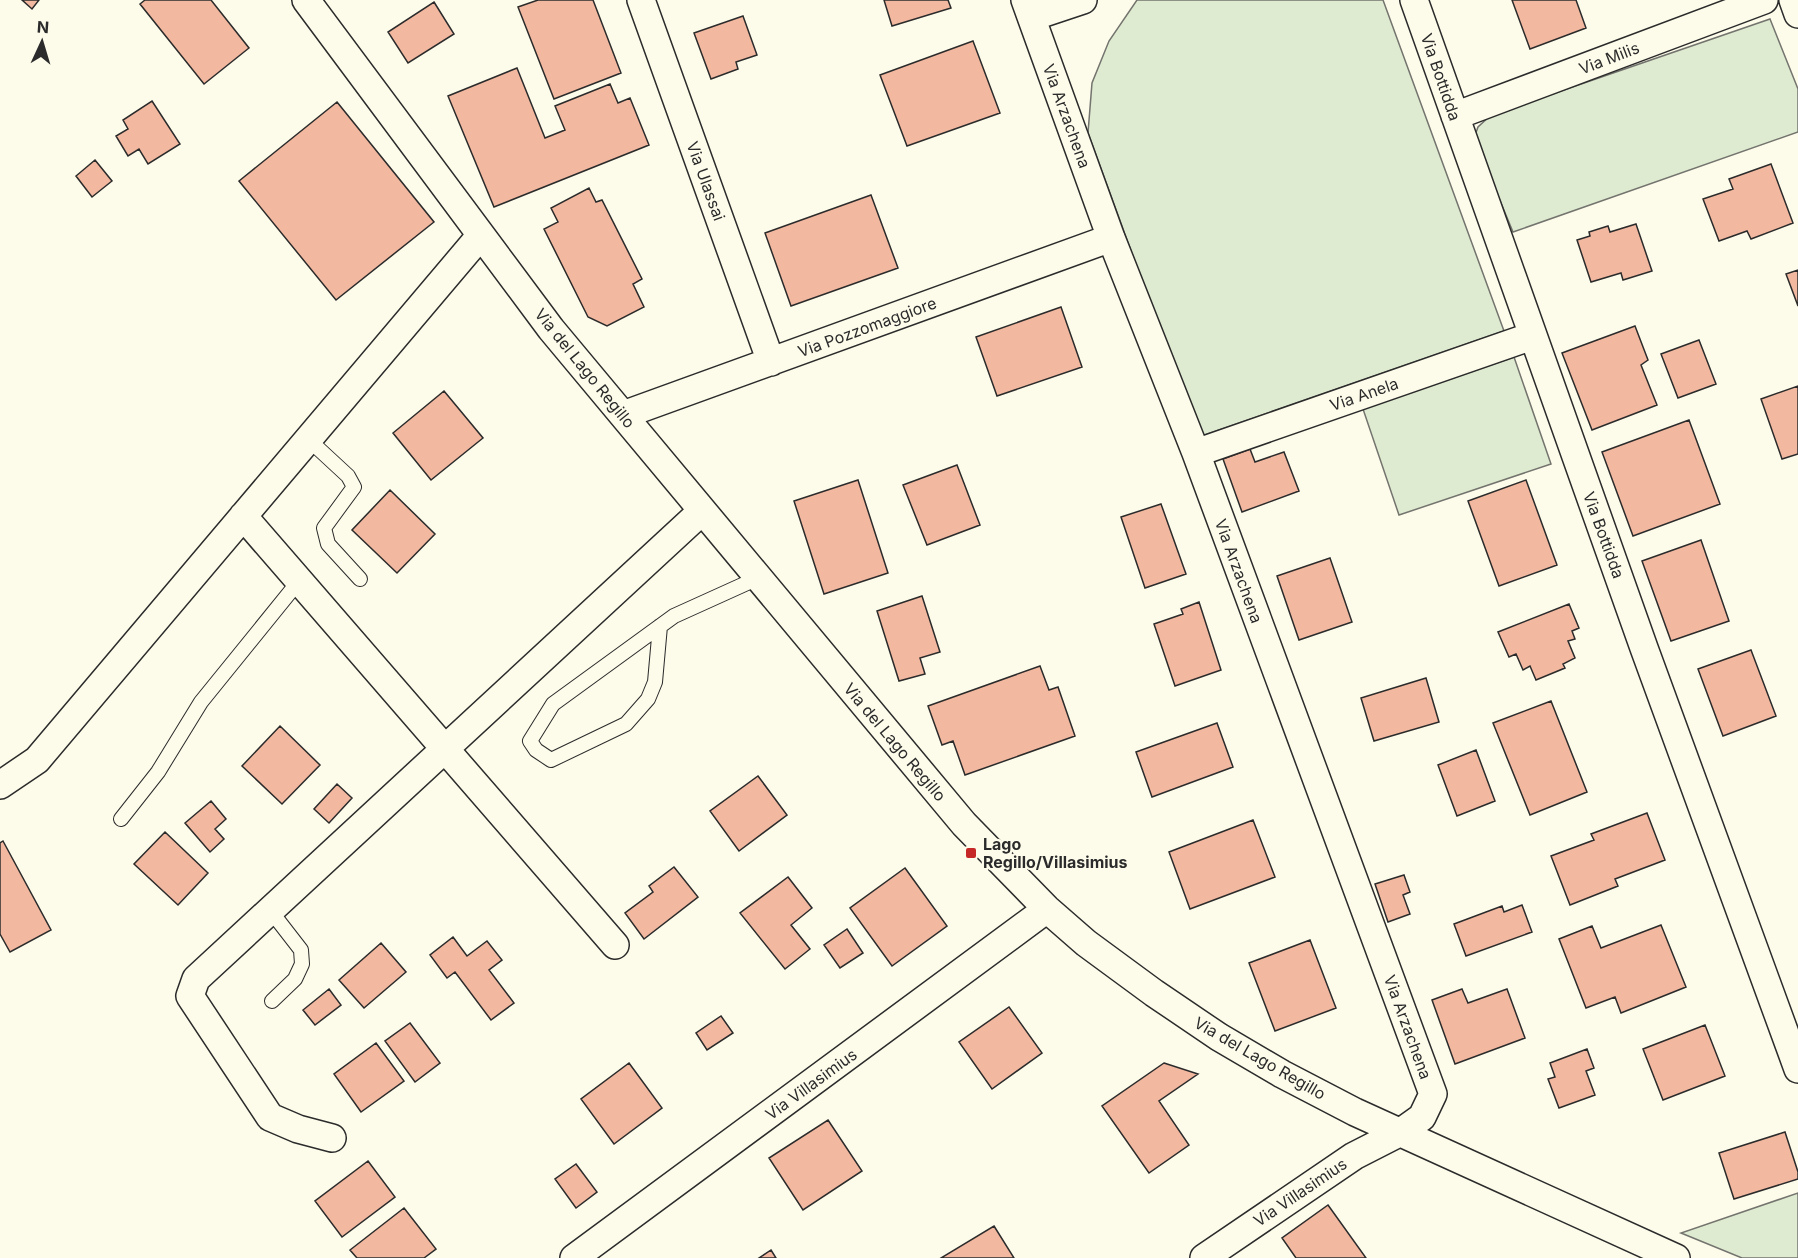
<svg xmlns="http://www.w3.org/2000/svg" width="1798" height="1258" font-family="Inter,sans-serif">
<rect width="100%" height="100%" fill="#fdfbea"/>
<path fill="#deebd1" stroke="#74746e" stroke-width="1.5" d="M1137 0H1383L1504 331 1199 437 1088 133 1092 83 1109 41Z
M1770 19 1798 89V132L1513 232 1474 138 1478 127 1491 115Z
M1514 357 1551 464 1399 515 1363 409Z
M1798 1193V1258H1742L1681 1233Z"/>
<path fill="#f2b8a0" stroke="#2b2b2b" stroke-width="1.5" d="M22 0H39L32 9Z
M145 0H211L249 48 204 84 140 4Z
M538 0H593L621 73 554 99 518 7Z
M884 0H948L951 8 892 26Z
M1512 0H1576L1586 28 1530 49Z
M434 2 454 34 408 63 388 32Z
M743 16 757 55 736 62 738 69 711 79 694 33Z
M973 41 1000 113 907 146 880 75Z
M517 68 545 138 565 130 555 106 610 84 618 103 630 98 649 145 494 207 448 96Z
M152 101 180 144 148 164 139 149 128 156 116 136 128 129 123 120Z
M337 102 434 222 336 300 239 181Z
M95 160 112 181 92 197 76 176Z
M1771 164 1793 223 1751 239 1747 231 1719 241 1703 199 1733 189 1729 179Z
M589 188 596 202 602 200 642 279 633 284 644 307 607 326 588 317 544 229 558 222 551 208Z
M871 195 898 268 791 306 765 233Z
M1636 224 1652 271 1623 280 1621 273 1591 282 1577 240 1590 236 1589 232 1608 226 1610 232Z
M1798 270V306L1786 274Z
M1061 307 1082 367 997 396 976 337Z
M1635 326 1648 360 1641 365 1657 405 1592 430 1562 353Z
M1699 340 1716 384 1678 398 1661 354Z
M1798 386V454L1782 459 1761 399Z
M444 391 483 438 431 480 393 433Z
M1689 420 1720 504 1633 536 1602 452Z
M1250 449 1255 462 1284 452 1299 491 1242 512 1223 459Z
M957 465 980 525 927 545 903 485Z
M858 480 888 573 824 594 794 501Z
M1526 480 1557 565 1499 586 1468 501Z
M390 490 435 534 397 573 352 530Z
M1161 504 1186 574 1145 588 1121 517Z
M1701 540 1729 621 1671 641 1642 561Z
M1330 558 1352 622 1299 640 1277 576Z
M922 596 940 652 920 658 925 674 899 681 877 611Z
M1199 602 1221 670 1175 686 1154 624 1183 614 1181 609Z
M1569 604 1579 628 1572 631 1575 639 1568 641 1575 658 1563 664 1565 668 1536 680 1530 666 1523 670 1516 654 1509 657 1498 632Z
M1751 650 1776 716 1723 736 1698 669Z
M1040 666 1049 690 1058 687 1075 736 965 775 953 741 942 745 928 706Z
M1426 678 1439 722 1374 741 1361 698Z
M1551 701 1587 792 1530 815 1493 723Z
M1217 723 1233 767 1152 797 1136 752Z
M280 726 320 765 282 804 242 766Z
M1476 750 1495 801 1457 816 1438 765Z
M758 776 787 815 739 851 710 811Z
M337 784 352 798 329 823 314 809Z
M211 801 226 819 215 829 224 839 210 852 185 823Z
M1647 813 1665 860 1615 879 1618 886 1570 905 1551 856 1594 840 1591 834Z
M1253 820 1275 877 1190 909 1169 852Z
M165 832 208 873 178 905 134 864Z
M3 841 51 930 10 952 0 934V843Z
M674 867 698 897 644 939 625 913 653 892 649 886Z
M905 868 947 926 892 966 850 908Z
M1404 875 1410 892 1403 895 1410 914 1388 922 1375 884Z
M788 877 812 908 791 925 810 949 785 969 740 913Z
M1522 905 1532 932 1466 956 1454 924 1502 906 1504 912Z
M1661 925 1686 987 1621 1013 1615 997 1586 1008 1559 939 1592 926 1601 948Z
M847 929 863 953 840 968 824 945Z
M453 937 467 956 487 941 502 960 489 970 514 1003 491 1020 455 972 447 978 430 955Z
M1310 940 1336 1008 1275 1031 1249 963Z
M381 943 406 972 364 1008 339 980Z
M329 989 341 1005 315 1025 303 1010Z
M1462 989 1468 1003 1507 989 1525 1038 1455 1064 1432 1000Z
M1009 1007 1042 1053 992 1089 959 1042Z
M721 1016 733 1033 707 1050 696 1033Z
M410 1023 440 1063 415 1082 385 1041Z
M1705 1025 1725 1076 1663 1100 1643 1049Z
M376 1043 404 1081 361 1112 334 1074Z
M1587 1049 1594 1068 1586 1071 1595 1095 1559 1108 1548 1079 1555 1077 1550 1063Z
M629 1063 662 1108 614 1144 581 1099Z
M1164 1063 1198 1074 1159 1101 1189 1145 1149 1173 1102 1106Z
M828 1120 862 1171 803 1210 769 1158Z
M1785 1132 1798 1172V1179L1734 1199 1719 1153Z
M368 1161 395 1197 342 1237 315 1201Z
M576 1164 597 1192 576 1208 555 1179Z
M1328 1205 1366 1258H1296L1282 1238Z
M404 1208 436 1249 424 1258H357L350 1250Z
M994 1226 1014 1258H941Z
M771 1250 776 1258H759Z"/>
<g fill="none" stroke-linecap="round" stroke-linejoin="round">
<defs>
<path id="service" d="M308 439 348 476 354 487 324 528 328 544 360 579
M660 626 655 682 648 699 626 724 551 760 536 750 530 741 553 704 674 616 758 578
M121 819 158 772 201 702 299 581
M270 910 301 950 302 964 295 979 272 1001"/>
<path id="minor" d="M306 0 551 329 964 824 1047 909 1086 943 1154 993 1219 1037 1282 1074 1355 1112 1676 1258
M641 0 771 362
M1025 0 1111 238 1196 453 1433 1094 1422 1117 1401 1132 1354 1156 1204 1258
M1414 0 1644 648 1798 1069
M1793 0 1798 14
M1032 17 1083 0
M1455 116 1764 0
M623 415 1111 238
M1196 453 1532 336
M243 516 615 945
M0 785 37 760 481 235
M332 1138 298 1129 270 1117 190 996 196 979 702 511
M574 1258 1047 909"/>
</defs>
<use href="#service" stroke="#2b2b2b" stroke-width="16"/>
<use href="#minor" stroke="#2b2b2b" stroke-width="30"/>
<use href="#service" stroke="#fdfbea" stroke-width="14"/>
<use href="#minor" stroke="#fdfbea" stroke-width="27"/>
</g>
<rect fill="#c62828" stroke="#fdfbea" stroke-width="2" x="965" y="847" width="12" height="12" rx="3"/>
<g text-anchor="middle" stroke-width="4.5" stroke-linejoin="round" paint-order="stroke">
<g font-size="16" fill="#2b2b2b" stroke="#fdfbea">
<text transform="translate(1609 58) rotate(-21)" y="6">Via Milis</text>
<text transform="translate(1441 77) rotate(71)" y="6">Via Bottidda</text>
<text transform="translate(1067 116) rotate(70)" y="6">Via Arzachena</text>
<text transform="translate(706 181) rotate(70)" y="6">Via Ulassai</text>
<text transform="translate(867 327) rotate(-20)" y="6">Via Pozzomaggiore</text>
<text transform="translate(585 368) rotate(51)" y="6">Via del Lago Regillo</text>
<text transform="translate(1364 394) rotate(-19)" y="6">Via Anela</text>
<text transform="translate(1604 535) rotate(70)" y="6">Via Bottidda</text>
<text transform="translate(1239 571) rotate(70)" y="6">Via Arzachena</text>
<text transform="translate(895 742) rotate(50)" y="6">Via del Lago Regillo</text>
<text transform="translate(1408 1027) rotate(70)" y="6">Via Arzachena</text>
<text transform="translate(1260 1058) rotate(30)" y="6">Via del Lago Regillo</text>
<text transform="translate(811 1084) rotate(-36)" y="6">Via Villasimius</text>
<text transform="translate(1300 1192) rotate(-34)" y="6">Via Villasimius</text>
</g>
<g font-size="16" font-weight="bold" fill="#2b2b2b" stroke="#fdfbea" text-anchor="start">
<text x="983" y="850">Lago<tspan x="983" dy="18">Regillo/Villasimius</tspan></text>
</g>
</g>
<g transform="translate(42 42) rotate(4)" stroke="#fdfbea" stroke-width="4.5" paint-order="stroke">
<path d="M0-4.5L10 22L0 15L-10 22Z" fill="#2b2b2b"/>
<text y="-9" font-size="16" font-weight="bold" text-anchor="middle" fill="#2b2b2b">N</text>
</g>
</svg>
